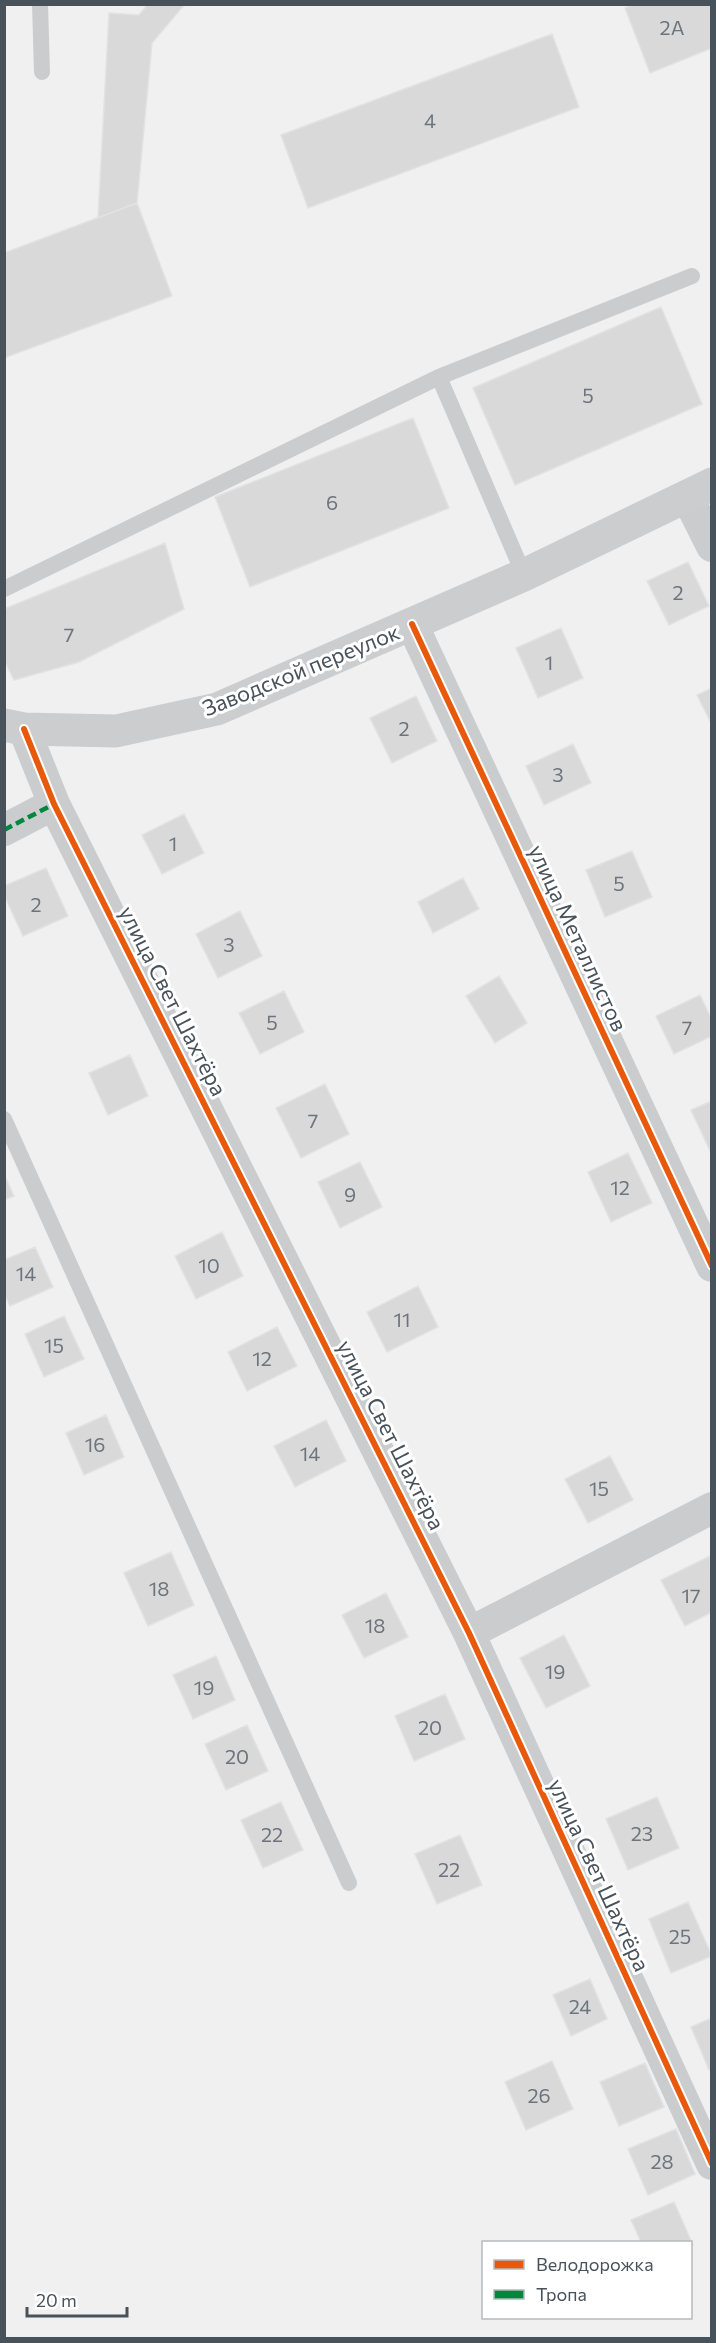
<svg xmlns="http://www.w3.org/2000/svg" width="716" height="2343" font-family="Commissioner,sans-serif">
<rect width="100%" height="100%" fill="#f0f0f0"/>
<path fill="#d9d9da" stroke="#e1e2e3" stroke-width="1.5" d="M148 4H185L152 43 137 203 98 218 109 13 139 15Z
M634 4H712V48L650 73 625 8Z
M552 34 579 107 308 208 281 135Z
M137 203 172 296 4 358V253Z
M661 307 702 404 515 485 473 388Z
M413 418 449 508 250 587 215 497Z
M165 543 184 609 79 662 14 680 4 660V609Z
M688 562 709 606 669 625 647 581Z
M561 628 583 678 538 698 516 648Z
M712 688V725L697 695Z
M416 696 437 741 392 763 370 718Z
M573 744 591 783 544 805 526 766Z
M184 814 204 853 162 874 142 835Z
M632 851 652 897 605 917 586 870Z
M46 868 68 916 23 936 4 895V886Z
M463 878 479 909 433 933 418 902Z
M240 911 262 956 218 978 196 934Z
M499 976 527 1023 495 1043 466 996Z
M284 991 304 1032 260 1054 239 1013Z
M700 995 712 1020V1036L674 1054 656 1016Z
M130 1055 148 1096 108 1115 89 1073Z
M325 1084 349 1134 301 1158 276 1108Z
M712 1101V1153H711L691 1110Z
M628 1153 652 1203 611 1222 588 1172Z
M360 1162 382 1207 340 1228 318 1182Z
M4 1174 14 1196 4 1200Z
M222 1232 243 1276 196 1299 175 1256Z
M35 1247 53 1287 10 1306 4 1293V1260Z
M418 1286 438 1327 387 1352 367 1312Z
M64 1316 84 1359 44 1377 25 1334Z
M277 1327 297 1366 247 1391 228 1352Z
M106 1415 124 1457 84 1475 66 1433Z
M326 1420 346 1461 295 1487 274 1446Z
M610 1456 633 1500 588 1523 565 1479Z
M171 1552 194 1605 148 1626 124 1573Z
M710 1556 712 1612 685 1626 661 1580Z
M386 1593 408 1637 364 1658 342 1615Z
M564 1635 590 1686 546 1708 520 1658Z
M216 1656 235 1700 193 1719 173 1675Z
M445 1694 465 1739 414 1761 395 1716Z
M247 1725 268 1771 226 1790 205 1744Z
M657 1797 679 1848 628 1870 606 1819Z
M281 1802 303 1850 263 1868 241 1820Z
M460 1835 482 1885 437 1904 415 1854Z
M688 1902 712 1956 671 1973 649 1919Z
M590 1979 607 2019 571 2036 553 1995Z
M712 2018V2069L709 2070 691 2027Z
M552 2061 573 2109 526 2130 505 2082Z
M645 2063 664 2107 619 2126 600 2082Z
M676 2129 695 2174 648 2195 628 2149Z
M674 2202 693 2245 690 2247V2242H641L631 2220Z"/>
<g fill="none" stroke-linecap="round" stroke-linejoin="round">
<path stroke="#caccce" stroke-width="16" d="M40 4 42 72
M439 377 524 575
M4 589 439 377 692 276
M4 1119 349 1883"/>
<path stroke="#caccce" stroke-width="32" d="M687 496 712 546
M412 624 712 1266
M24 729 54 804 469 1633 712 2164
M4 830 54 804
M469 1633 712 1508"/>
<path stroke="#cbcdcf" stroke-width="33" d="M4 725 24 729 116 731 217 709 524 575 712 484"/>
<path stroke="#00873e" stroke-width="4.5" stroke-dasharray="9 4.5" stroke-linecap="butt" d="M4 830 54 804"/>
<defs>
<path id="cycleway" d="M412 624 712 1266
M24 729 54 804 469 1633 712 2164"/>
</defs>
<use href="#cycleway" stroke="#fff" stroke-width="10"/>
<use href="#cycleway" stroke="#e8590c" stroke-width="6"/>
</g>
<g text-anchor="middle" stroke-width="6" stroke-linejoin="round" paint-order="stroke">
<g font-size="20" fill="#6d747c">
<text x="672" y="35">2А</text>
<text x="430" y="128">4</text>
<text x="588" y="403">5</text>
<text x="332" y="510">6</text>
<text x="678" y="600">2</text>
<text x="69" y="642">7</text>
<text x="549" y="670">1</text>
<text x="404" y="736">2</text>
<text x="558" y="782">3</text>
<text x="173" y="851">1</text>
<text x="619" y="891">5</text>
<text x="36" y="912">2</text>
<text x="229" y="952">3</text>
<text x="272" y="1030">5</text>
<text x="687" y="1035">7</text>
<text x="313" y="1128">7</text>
<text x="620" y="1195">12</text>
<text x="350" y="1202">9</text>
<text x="209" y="1273">10</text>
<text x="26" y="1281">14</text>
<text x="402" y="1327">11</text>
<text x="54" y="1353">15</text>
<text x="262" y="1366">12</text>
<text x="95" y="1452">16</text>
<text x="310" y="1461">14</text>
<text x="599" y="1496">15</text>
<text x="159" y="1596">18</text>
<text x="691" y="1603">17</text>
<text x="375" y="1633">18</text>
<text x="555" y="1679">19</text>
<text x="204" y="1695">19</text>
<text x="430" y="1735">20</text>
<text x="237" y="1764">20</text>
<text x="642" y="1841">23</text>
<text x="272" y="1842">22</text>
<text x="449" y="1877">22</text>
<text x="680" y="1944">25</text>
<text x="580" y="2014">24</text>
<text x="539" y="2103">26</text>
<text x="662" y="2169">28</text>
</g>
<g font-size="22" fill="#48525b" stroke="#fff">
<text transform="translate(301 670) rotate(-22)" y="8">Заводской переулок</text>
<text transform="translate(578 938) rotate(65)" y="8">улица Металлистов</text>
<text transform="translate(173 1001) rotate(63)" y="8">улица Свет Шахтёра</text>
<text transform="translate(391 1435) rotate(63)" y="8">улица Свет Шахтёра</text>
<text transform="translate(599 1875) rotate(65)" y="8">улица Свет Шахтёра</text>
</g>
</g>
<rect width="716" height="2343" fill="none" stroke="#48525b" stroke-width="12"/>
<rect x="482" y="2241" width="210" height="78" fill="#ffffff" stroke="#b6babd" stroke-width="1.5"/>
<rect x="494" y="2260" width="30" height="9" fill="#e8590c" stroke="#b6babd" stroke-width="1.5"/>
<text x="536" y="2271" font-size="18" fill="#48525b">Велодорожка</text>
<rect x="494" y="2290" width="30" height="9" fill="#00873e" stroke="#b6babd" stroke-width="1.5"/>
<text x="536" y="2301" font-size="18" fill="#48525b">Тропа</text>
<path d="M27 2307v9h100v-9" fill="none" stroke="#48525b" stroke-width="3"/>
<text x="36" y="2307" font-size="18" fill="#48525b" stroke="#ffffff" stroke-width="4.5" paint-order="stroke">20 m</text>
</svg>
